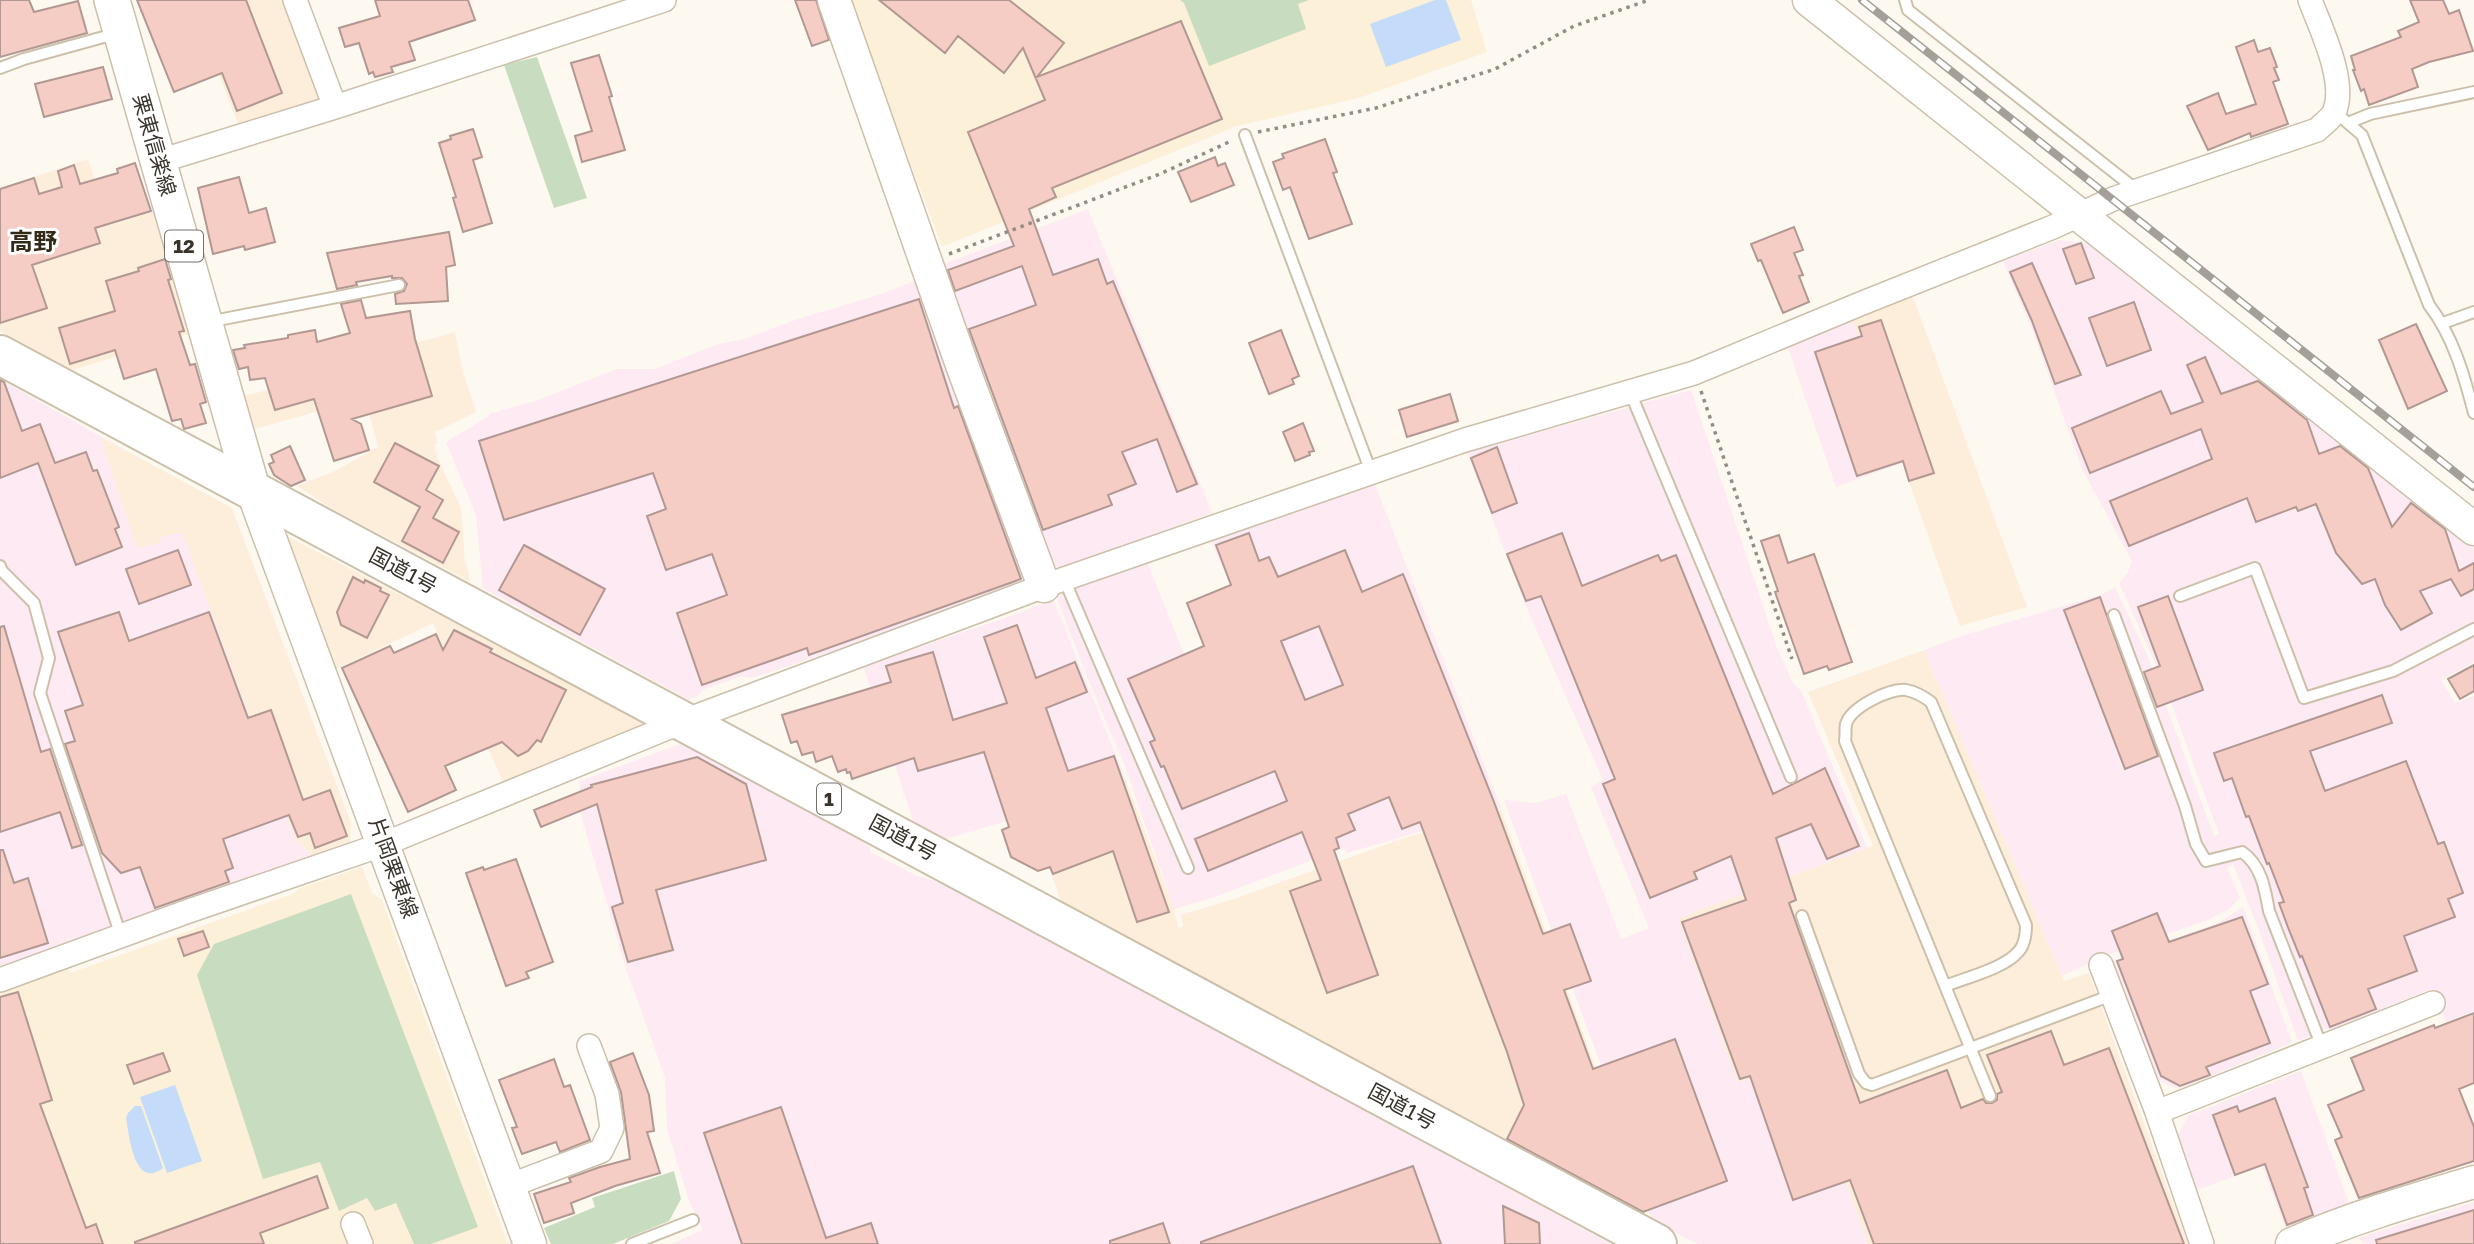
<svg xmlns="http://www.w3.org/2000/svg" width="2474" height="1244" font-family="'Golos Text','Noto Sans JP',sans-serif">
<rect width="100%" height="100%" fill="#fef9f0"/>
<path fill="#fdeddb" d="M189 0H283L322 99 238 123Z
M88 159 111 225 162 209 192 333 73 370 0 331V188Z
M1912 294 2027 607 1960 626 1851 318Z
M455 332 462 368 476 412 435 432 437 444 434 445 437 457 461 508 465 561 469 572V581L334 510 297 486 335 471 378 447 365 398 255 429 244 396 268 390 267 385Z
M103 438 232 508 351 823 350 843 313 857 294 838 182 533 159 538 160 543 137 549 101 440Z
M287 536 646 722 643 729 506 789 433 623 336 669Z
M1924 650 2064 981 2089 973 2188 1244H1868L1802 1061 1738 1083 1677 918 1873 846 1808 692Z
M1125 778 1174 909 1178 928 1183 926 1181 915 1234 899 1404 838 1501 810 1628 1156 1643 1216 1061 901 1036 832 1040 810Z"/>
<path fill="#fdeaf3" d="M1088 209 1212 513 1060 568 1049 562 986 413 944 264Z
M2059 240 2092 244 2474 549V662L2441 680 2455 703 2474 696V1011L2446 1022 2435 989H2431L2333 1029H2327L2298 1041 2260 933 2233 864 2227 868 2240 898 2229 909 2210 919 2107 955 2062 976 1924 650 1962 636 2101 595 2115 587 2148 657 2214 836 2219 834 2163 681 2119 583 2129 571 2132 561 2082 469 2033 332 2003 261Z
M922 278 959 402 1027 570 1015 590 752 678 742 676 702 690 698 696 689 700 483 588 476 515 446 442 489 416V414L541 399 617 369H655L718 344 744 339 795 320 878 295Z
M1851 318 1902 463 1836 487 1787 345Z
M0 379 103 438 101 440 137 548 160 543 159 538 182 532 294 838 313 857 0 970Z
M1691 390 1777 648 1793 683 1801 691 1867 848 1678 918 1738 1083 1802 1060 1868 1244H1698L1651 1220 1625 1132 1504 800 1536 803 1566 794 1621 939 1649 928 1591 787 1603 780 1525 604 1467 452Z
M1374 482 1501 808 1347 853 1344 848 1215 897 1174 909 1125 766 1087 677 1056 596 1147 562 1207 712 1273 684 1210 539Z
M1053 599 1125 778 1038 812 945 839 913 821 863 666 1017 614Z
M683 743 851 833 870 848V852L917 876 953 886 1611 1244H671L703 1230 689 1201 667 1129 665 1077 626 969 579 808 580 781Z
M2243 907 2292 1043 2178 1089 2157 1080 2113 961 2220 922Z
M2301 1071 2349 1203 2286 1229 2262 1166 2197 1190 2178 1136 2188 1116Z
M2474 1202V1244H2367L2357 1238Z"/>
<path fill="#fdf0d9" d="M849 0H1471L1487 52 1359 98 1237 126 942 247Z
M362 867 372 893 382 900 508 1244H9L0 1215V992L68 968 70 973 295 893 298 889Z"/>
<path fill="#c8dcbf" d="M1180 0H1309L1298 4 1306 29 1209 66 1184 3Z
M537 57 587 198 554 208 504 65Z
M351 894 478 1227 431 1244H414L396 1203 375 1211 367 1198 339 1211 320 1162 263 1179 197 975 214 944Z
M674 1171 681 1199 669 1221 613 1244H551L544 1228 595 1207 592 1198Z"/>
<path fill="#c4dbf9" d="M1435 0H1446L1461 40 1386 67 1370 24Z
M175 1085 202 1161 167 1173 140 1097Z
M135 1106H141L163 1168C134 1191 129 1134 126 1118L128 1113Z"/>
<path fill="#f6cdc5" stroke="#b29892" stroke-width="2" fill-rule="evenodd" d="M0 0H29L34 12 78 1 87 33 0 57Z
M137 0H246L282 93 237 111 222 73 174 92Z
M375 0H468L475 20 409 42 415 60 391 67 393 72 375 77 373 72 369 74 359 43 345 47 339 28 380 16Z
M795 0H816L829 40 812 46Z
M879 0H1009L1064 43 1037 77 1181 21 1222 119 1052 188 1056 197 1029 209 1053 275 1098 259 1107 284 1113 281 1197 484 1177 492 1157 439 1122 452 1136 484 1108 495 1112 505 1043 530 969 329 1036 305 1022 266 955 291 948 270 1014 246 968 132 1045 100 1023 48 1004 73 958 36 945 53Z
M2410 0H2443L2449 14 2459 10 2473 51 2429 62 2412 69 2418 87 2369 105 2364 89 2361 91 2353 70H2355L2351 56 2401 37 2398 31 2419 22Z
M2254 40 2258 52 2270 48 2277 67 2274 68 2279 80 2273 82 2288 124 2251 137 2250 133 2208 150 2187 106 2218 93 2226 114 2256 104 2236 47Z
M599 55 612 96 609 97 625 150 582 162 575 136 592 131 571 63Z
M103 67 112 99 44 117 35 84Z
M473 129 482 157 473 160 492 223 463 232 453 198 456 197 439 143 451 139 450 136Z
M1325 139 1337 172 1333 173 1352 224 1309 239 1290 187 1283 190 1273 162 1284 158 1282 154Z
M1215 157 1218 166 1225 163 1234 185 1191 202 1178 172Z
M135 163 151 211 95 228 100 243 32 265 47 308 0 323V189L34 178 39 194 62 187 58 171 74 165 80 184 118 173 117 169Z
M239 177 249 213 266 208 275 242 245 250 244 246 213 254 198 188Z
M1794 227 1803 250 1794 253 1803 275 1799 276 1809 302 1783 313 1761 260 1758 261 1751 244Z
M449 232 455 265 446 267 448 301 396 304 395 294 404 291 407 284 402 278H392V276L356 282 357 285 337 289 327 253Z
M2081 243 2094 278 2076 284 2063 249Z
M165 259 171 279 168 280 184 331 179 332 190 365 195 364 206 402 200 404 206 423 184 429 181 419 172 421 156 369 124 379 115 350 70 364 59 328 115 311 106 281 139 271 138 268Z
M2032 263 2081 375 2055 384 2032 321 2010 272Z
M919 299 954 408 958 406 1021 579 809 655 807 648 702 685 677 613 727 595 712 554 666 570 647 516 666 509 653 473 504 520 479 441Z
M361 300 366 318 410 311 415 339 432 396 352 419 361 424 369 450 334 461 314 399 275 410 265 378 250 380 248 367 239 369 233 350 245 348 244 345 288 338V335L315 330 317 342 350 333 341 304Z
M2134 302 2151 350 2107 366 2089 318Z
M1881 320 1934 473 1909 481 1903 461 1857 476 1815 352 1862 336 1859 327Z
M2416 324 2447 391 2408 409 2379 340Z
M1281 330 1299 376 1292 379 1294 384 1269 394 1249 343Z
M2205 357 2221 394 2258 381 2307 420 2319 454 2340 446 2368 468 2392 527 2411 503 2445 529 2459 571 2474 563V589L2461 596 2451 579 2420 591 2432 613 2401 630 2385 605 2375 579 2362 584 2336 553 2316 504 2298 511 2296 507 2256 522 2247 498 2129 546 2110 501 2212 459 2201 429 2090 473 2072 428 2161 391 2171 414 2203 402 2187 365Z
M0 380 4 382 22 431 40 424 55 463 86 452 93 471 97 470 119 527 115 529 122 547 76 565 38 463 0 478Z
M1450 394 1458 421 1407 437 1399 410Z
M1303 423 1314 451 1309 452 1310 455 1295 461 1283 432Z
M395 443 439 466 426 490 443 500 433 518 459 532 443 563 402 541 420 507 374 482Z
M290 446 305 480 291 486 274 475 269 464 274 462 271 455Z
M1497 447 1517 503 1492 513 1471 458Z
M1249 533 1259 561 1269 557 1278 577 1345 550 1362 592 1403 574 1494 802 1543 934 1570 924 1591 981 1564 990 1593 1069 1675 1039 1727 1181 1643 1212 1507 1139 1524 1105 1507 1052 1420 822 1402 829 1389 797 1348 814 1355 830 1336 838 1339 848 1334 850 1378 975 1327 993 1290 891 1321 880 1302 832 1208 871 1195 839 1287 801 1275 771 1182 809 1164 766 1161 767 1150 742 1155 740 1128 679 1204 646 1187 603 1231 585 1216 545ZM1319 626 1343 685 1305 700 1281 641Z
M1562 533 1582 586 1658 555 1661 561 1676 555 1773 794 1825 768 1859 846 1827 859 1811 824 1776 838 1796 900 1789 903 1860 1103 1947 1070 1961 1108 1983 1099 1986 1103H1992L1997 1100V1094L2002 1092 1987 1055 2051 1031 2064 1065 2109 1048 2184 1244H1874L1850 1180 1793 1200 1750 1076 1740 1079 1682 922 1746 900 1731 856 1694 872 1697 879 1650 898 1603 784 1615 779 1541 596 1526 601 1507 554Z
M1779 535 1788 563 1814 554 1852 662 1829 670 1827 666 1804 674 1775 592 1778 591 1761 541Z
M524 545 605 589 580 635 499 590Z
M178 550 191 585 139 604 126 569Z
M353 577 364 583 365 580 381 588 380 591 389 595 367 638 341 625 337 612Z
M2168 596 2203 690 2157 707 2144 672 2160 666 2138 607Z
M2100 597 2158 756 2125 769 2064 610Z
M119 612 129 641 209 612 248 718 271 710 303 800 330 790 347 836 315 848 310 833 298 837 289 815 223 839 233 868 225 871 229 882 155 908 140 867 121 873 102 853 65 744 75 741 65 711 83 705 58 632Z
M1017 625 1036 678 1075 662 1087 692 1046 708 1068 771 1114 756 1169 912 1137 922 1113 851 1053 874 1050 867 1038 871 1011 857 1002 830 1009 827 984 752 918 771 914 758 852 779 850 772 847 773 846 769 838 772 832 756 816 762 813 752 802 755 797 741 791 743 782 715 891 682 886 666 933 652 953 720 1007 703 984 637Z
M4 626 41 752 50 749 82 845 72 848 60 812 0 832V627Z
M454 630 492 649 490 652 566 690 541 742 537 740 528 751 518 756 502 742 445 766 456 790 408 812 342 668 390 646 394 653 436 634 443 650Z
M2474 665V691L2460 699 2448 679Z
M2382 695 2392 723 2310 751 2325 791 2406 761 2438 844 2444 842 2463 893 2448 899 2455 917 2404 936 2417 971 2368 989 2376 1009 2330 1027 2302 956 2300 957 2289 930 2279 903 2284 902 2269 863 2267 864 2249 816 2246 817 2232 778 2224 781 2214 753Z
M697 757 746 784 766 860 656 890 673 950 628 962 612 907 623 903 597 804 541 827 534 810 592 787 591 785Z
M0 850H3L14 883 28 878 48 943 0 958Z
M516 859 553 962 526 972 529 978 506 986 466 873 483 867 484 870Z
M2157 913 2169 942 2242 917 2268 984 2250 991 2270 1043 2206 1067 2210 1075 2180 1086 2161 1076 2117 961 2123 959 2112 931Z
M203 931 209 947 184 956 178 939Z
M18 992 52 1100 40 1104 86 1228 96 1224 103 1244H0V997Z
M2474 1013V1083L2459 1089 2474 1127V1161L2359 1198 2335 1140 2342 1137 2328 1105 2364 1090 2351 1058 2434 1025 2435 1028Z
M163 1053 170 1071 134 1084 127 1065Z
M633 1053 649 1095 654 1131 647 1132 660 1173 615 1186 571 1203 574 1213 544 1223 534 1194 571 1182 569 1178 600 1167 630 1159 621 1092 610 1062Z
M554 1059 564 1087 570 1085 590 1140 560 1152 556 1142 522 1154 512 1128 517 1127 499 1080Z
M2275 1098 2308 1187 2304 1188 2313 1215 2287 1225 2265 1164 2235 1175 2213 1115 2237 1106 2239 1112Z
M781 1107 826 1238 871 1223 878 1244H742L704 1133Z
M1413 1166 1441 1244H1201V1242Z
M317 1176 328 1208 260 1233 264 1244H135V1242Z
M1503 1206 1539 1223 1540 1244H1505Z
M2474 1210V1244H2377L2376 1240Z
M1163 1223 1170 1244H1110V1241Z"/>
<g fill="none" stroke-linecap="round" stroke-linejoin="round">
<defs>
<path id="lane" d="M1905 0 1908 10 2138 191
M0 68 24 59 118 33
M2335 112 2362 135 2429 305C2453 336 2464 375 2474 413
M2348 123 2370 114 2474 92
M1245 135 1371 472
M208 322 399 285
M2443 323 2474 312
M1630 392 1791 777
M0 566 2 571 34 603 49 658 40 693 121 936
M1064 579 1188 868
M2180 596 2255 568 2304 698 2393 671 2474 629
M2114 615 2185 806 2196 844 2206 861 2242 852C2261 865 2265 888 2269 911L2322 1047
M1802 916 1859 1074 1866 1083 1872 1085 2112 995
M1945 986C1965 978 2005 968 2018 952 2025 945 2026 935 2026 925L1931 702C1923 696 1916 692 1906 690 1890 688 1851 707 1846 724 1845 729 1846 736 1845 741L1990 1096
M632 1244 693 1220"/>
<path id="street" d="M295 0 335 107
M160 161 335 107 664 0
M2101 965 2157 1112 2202 1244
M0 980 186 912 384 844 684 721 1044 586 1465 440 1694 373 1860 304 2053 227 2113 199 2317 130C2322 125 2333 117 2335 110 2346 80 2321 29 2310 0
M2157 1112 2433 1003
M509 1186 601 1151 612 1128 607 1094 589 1046
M353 1224 361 1244"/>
<path id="secondary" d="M834 0 962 365 1044 586
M1809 0 2474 529
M253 492 530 1244
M2292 1244C2351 1218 2413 1200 2474 1182"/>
<path id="primary" d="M112 0 253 492"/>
<path id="highway" d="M0 355 1657 1244"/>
</defs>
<use href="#lane" stroke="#ccc0aa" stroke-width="14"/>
<use href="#street" stroke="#ccc0aa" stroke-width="26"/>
<use href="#secondary" stroke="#ccc0aa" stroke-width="35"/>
<use href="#primary" stroke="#ccc0aa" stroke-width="38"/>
<use href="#highway" stroke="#ccc0aa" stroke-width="42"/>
<path stroke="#938e85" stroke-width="3.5" stroke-dasharray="3.5 5" stroke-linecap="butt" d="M1258 132 1376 108 1495 69 1574 26 1649 0
M949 254 1160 174 1231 141
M1701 391 1792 659"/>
<use href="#lane" stroke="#fff" stroke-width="10"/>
<use href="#street" stroke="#fff" stroke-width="23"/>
<use href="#secondary" stroke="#fff" stroke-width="32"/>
<use href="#primary" stroke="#fff" stroke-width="35"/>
<use href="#highway" stroke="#fff" stroke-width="38"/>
<defs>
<path id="rail" d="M1862 0 2474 487"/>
</defs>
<use href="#rail" stroke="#a5a097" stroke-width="8"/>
<use href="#rail" stroke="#fff" stroke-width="5" stroke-dasharray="16" stroke-linecap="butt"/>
</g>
<g text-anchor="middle" stroke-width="6" stroke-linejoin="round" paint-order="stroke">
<g fill="#fff" stroke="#74716b" stroke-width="2">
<rect x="165" y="230.5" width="38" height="31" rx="5"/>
<rect x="817" y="783.5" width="24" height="31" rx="5"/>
</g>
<g font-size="19" font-weight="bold" fill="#39342b">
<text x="184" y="253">12</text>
<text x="829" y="806">1</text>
</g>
<g font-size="21" fill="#39342b" stroke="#fff">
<text transform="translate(154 145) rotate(74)" y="7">栗東信楽線</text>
<text transform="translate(403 571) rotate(28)" y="7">国道1号</text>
<text transform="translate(903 838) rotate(28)" y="7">国道1号</text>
<text transform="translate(393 868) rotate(70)" y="7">片岡栗東線</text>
<text transform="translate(1402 1107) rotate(28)" y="7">国道1号</text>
</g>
<g font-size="24" font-weight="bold" fill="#322917" stroke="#fff">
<text x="33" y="250">高野</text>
</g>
</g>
</svg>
